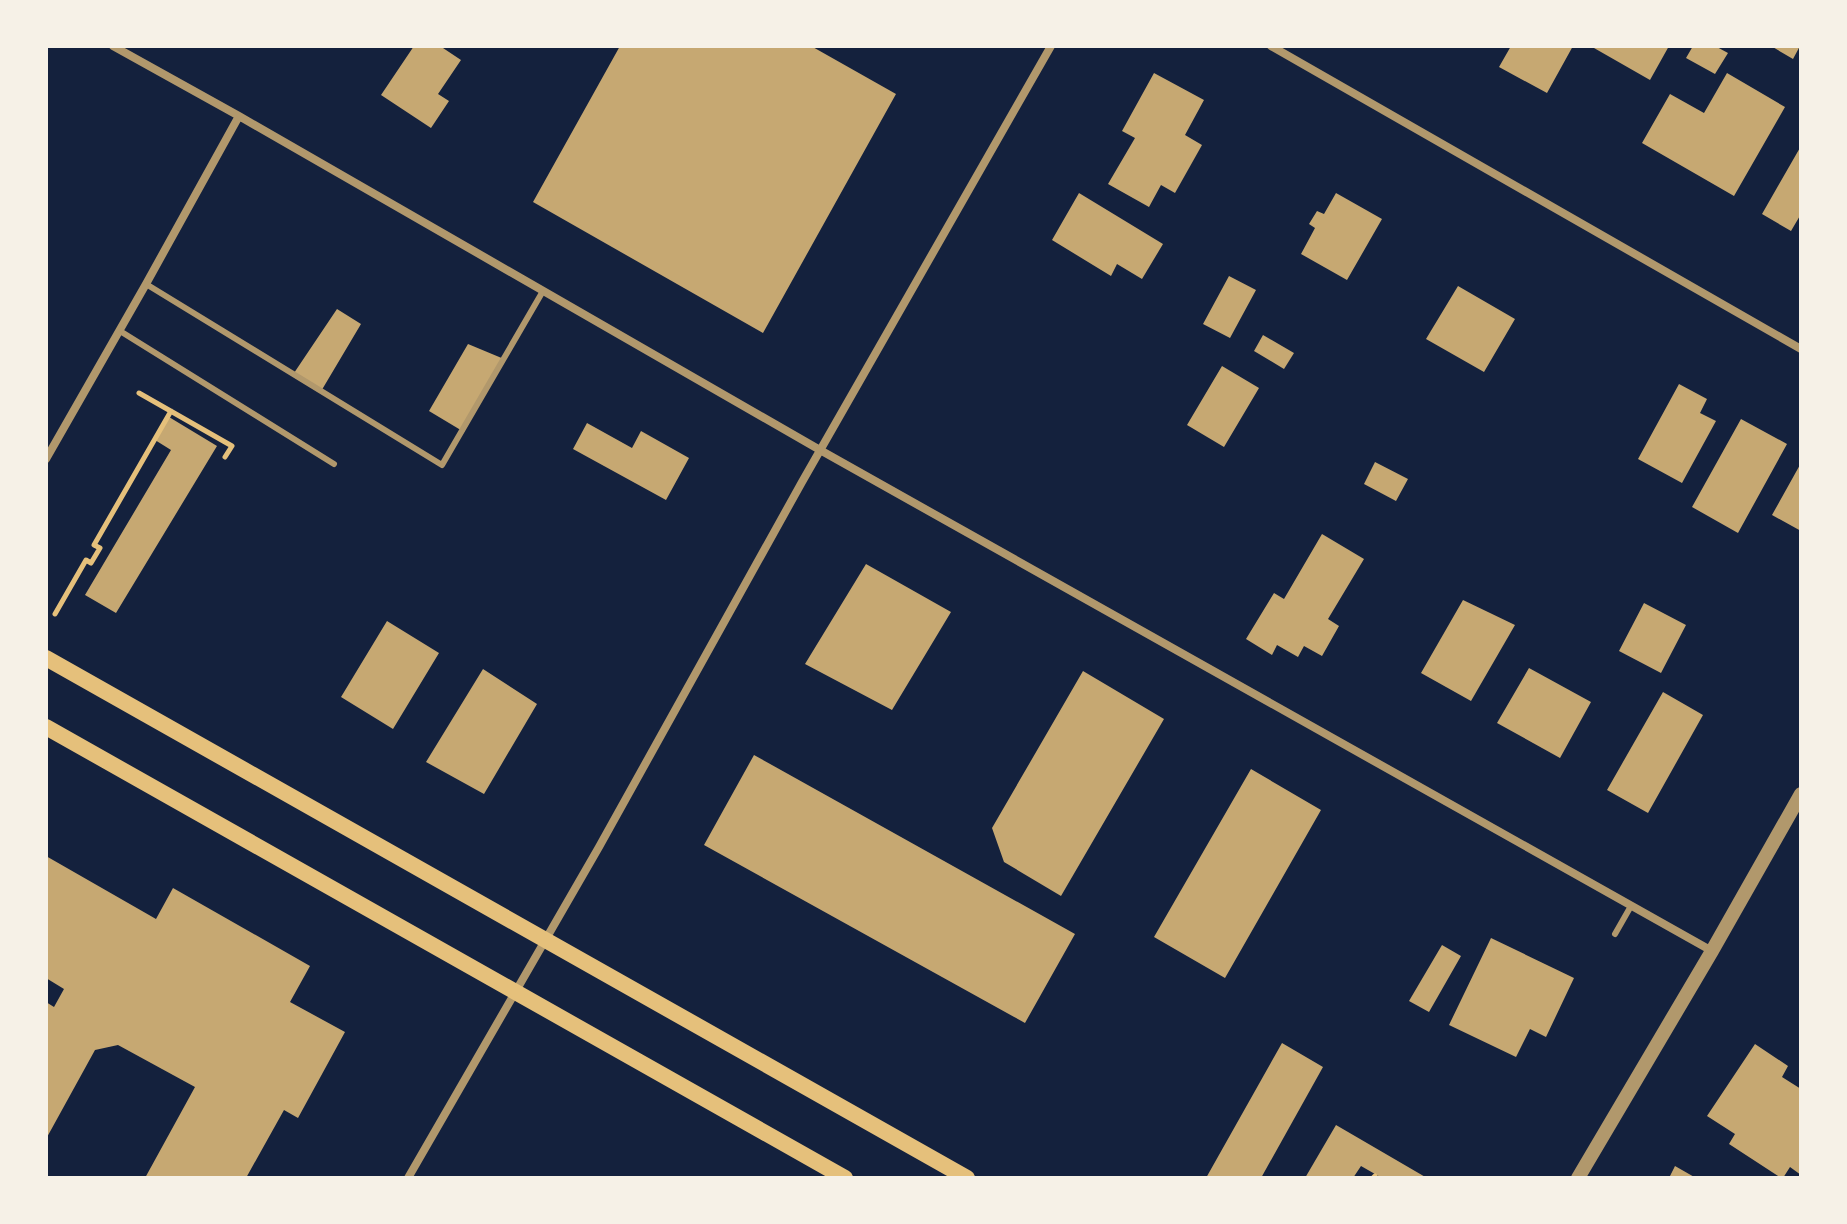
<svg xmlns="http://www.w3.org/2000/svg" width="1847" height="1224" font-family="Spectral,serif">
<rect width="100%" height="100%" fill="#14213d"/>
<path fill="#c6a872" d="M414 46H440L461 60 438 94 449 101 431 128 381 95Z
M620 46H811L896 94 763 333 533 202Z
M1511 46H1573L1547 93 1499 67Z
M1595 46H1669L1650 80 1594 48Z
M1693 46H1715L1728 53 1715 74 1686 58Z
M1771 46H1800L1793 59Z
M1154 73 1204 100 1185 135 1202 145 1175 193 1161 185 1149 207 1108 184 1135 138 1122 131Z
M1727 73 1785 107 1734 196 1642 143 1670 94 1704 113Z
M1801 146V214L1791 231 1762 214Z
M1079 193 1163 244 1142 279 1117 264 1111 276 1052 240Z
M1336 193 1382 219 1347 280 1301 254 1315 228 1309 224 1317 211 1324 214Z
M1229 276 1256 290 1230 338 1203 324Z
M1458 286 1515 319 1484 372 1426 339Z
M337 309 361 324 320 393 292 376Z
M1263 335 1294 353 1284 369 1254 351Z
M468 344 504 359 464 432 429 411Z
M1222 366 1259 388 1224 447 1187 425Z
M1679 384 1707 399 1700 413 1716 421 1682 483 1638 459Z
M169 417 217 446 116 613 85 595 171 450 155 440Z
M1741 419 1787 444 1738 533 1692 507Z
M587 423 632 448 641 431 689 458 666 500 573 449Z
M1375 462 1408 479 1396 501 1364 484Z
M1801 463V531L1772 515Z
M1322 534 1364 559 1328 619 1339 626 1322 656 1304 646 1298 657 1277 645 1272 655 1246 639 1274 593 1284 599Z
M866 564 951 612 892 710 805 664Z
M1463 600 1515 625 1471 701 1421 673Z
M1644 603 1686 625 1661 673 1619 651Z
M387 621 439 653 393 729 341 697Z
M1529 668 1591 702 1560 758 1497 723Z
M483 669 537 704 484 794 426 762Z
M1083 671 1164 719 1061 896 1004 862 992 828Z
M1663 692 1703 715 1648 813 1607 790Z
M754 755 1075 934 1025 1023 704 845Z
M1251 769 1321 810 1225 978 1154 937Z
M46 856 156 919 173 888 310 966 290 1002 345 1032 298 1118 284 1110 246 1178H145L195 1087 118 1045 95 1050 46 1139V1002L54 1007 64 989 46 978Z
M1491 938 1574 978 1546 1037 1530 1029 1516 1057 1449 1025Z
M1442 945 1461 956 1429 1012 1409 1001Z
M1282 1043 1323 1067 1261 1178H1206Z
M1755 1044 1788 1066 1782 1077 1801 1089V1175L1790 1167 1783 1178H1781L1729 1144 1735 1134 1707 1116Z
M1336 1125 1427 1178H1382L1361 1166 1353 1178H1305Z
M1675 1166 1696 1178H1669Z"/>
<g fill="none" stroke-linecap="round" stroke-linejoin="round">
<path stroke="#e5c07b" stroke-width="5" d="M139 393 232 446 225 457
M55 614 86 560 91 563 100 548 94 545 171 411
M1373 1178 1375 1176"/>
<path stroke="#b1986c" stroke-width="6" d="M146 284 442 465 543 291
M120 331 334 464
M1615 934 1631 906"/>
<path stroke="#b1986c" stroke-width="8" d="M113 46 239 116 820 450 1712 951
M1271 46 1801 349
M46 459 146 284 239 116
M408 1178 599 847 802 482 1051 46"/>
<path stroke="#b1986c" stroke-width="14" d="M1578 1178 1712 951 1801 794"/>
<path stroke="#e5c07b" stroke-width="16" d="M46 658 967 1178
M46 727 845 1178"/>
</g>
<rect width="1847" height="1224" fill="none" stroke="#f6f1e7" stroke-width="96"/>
</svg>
